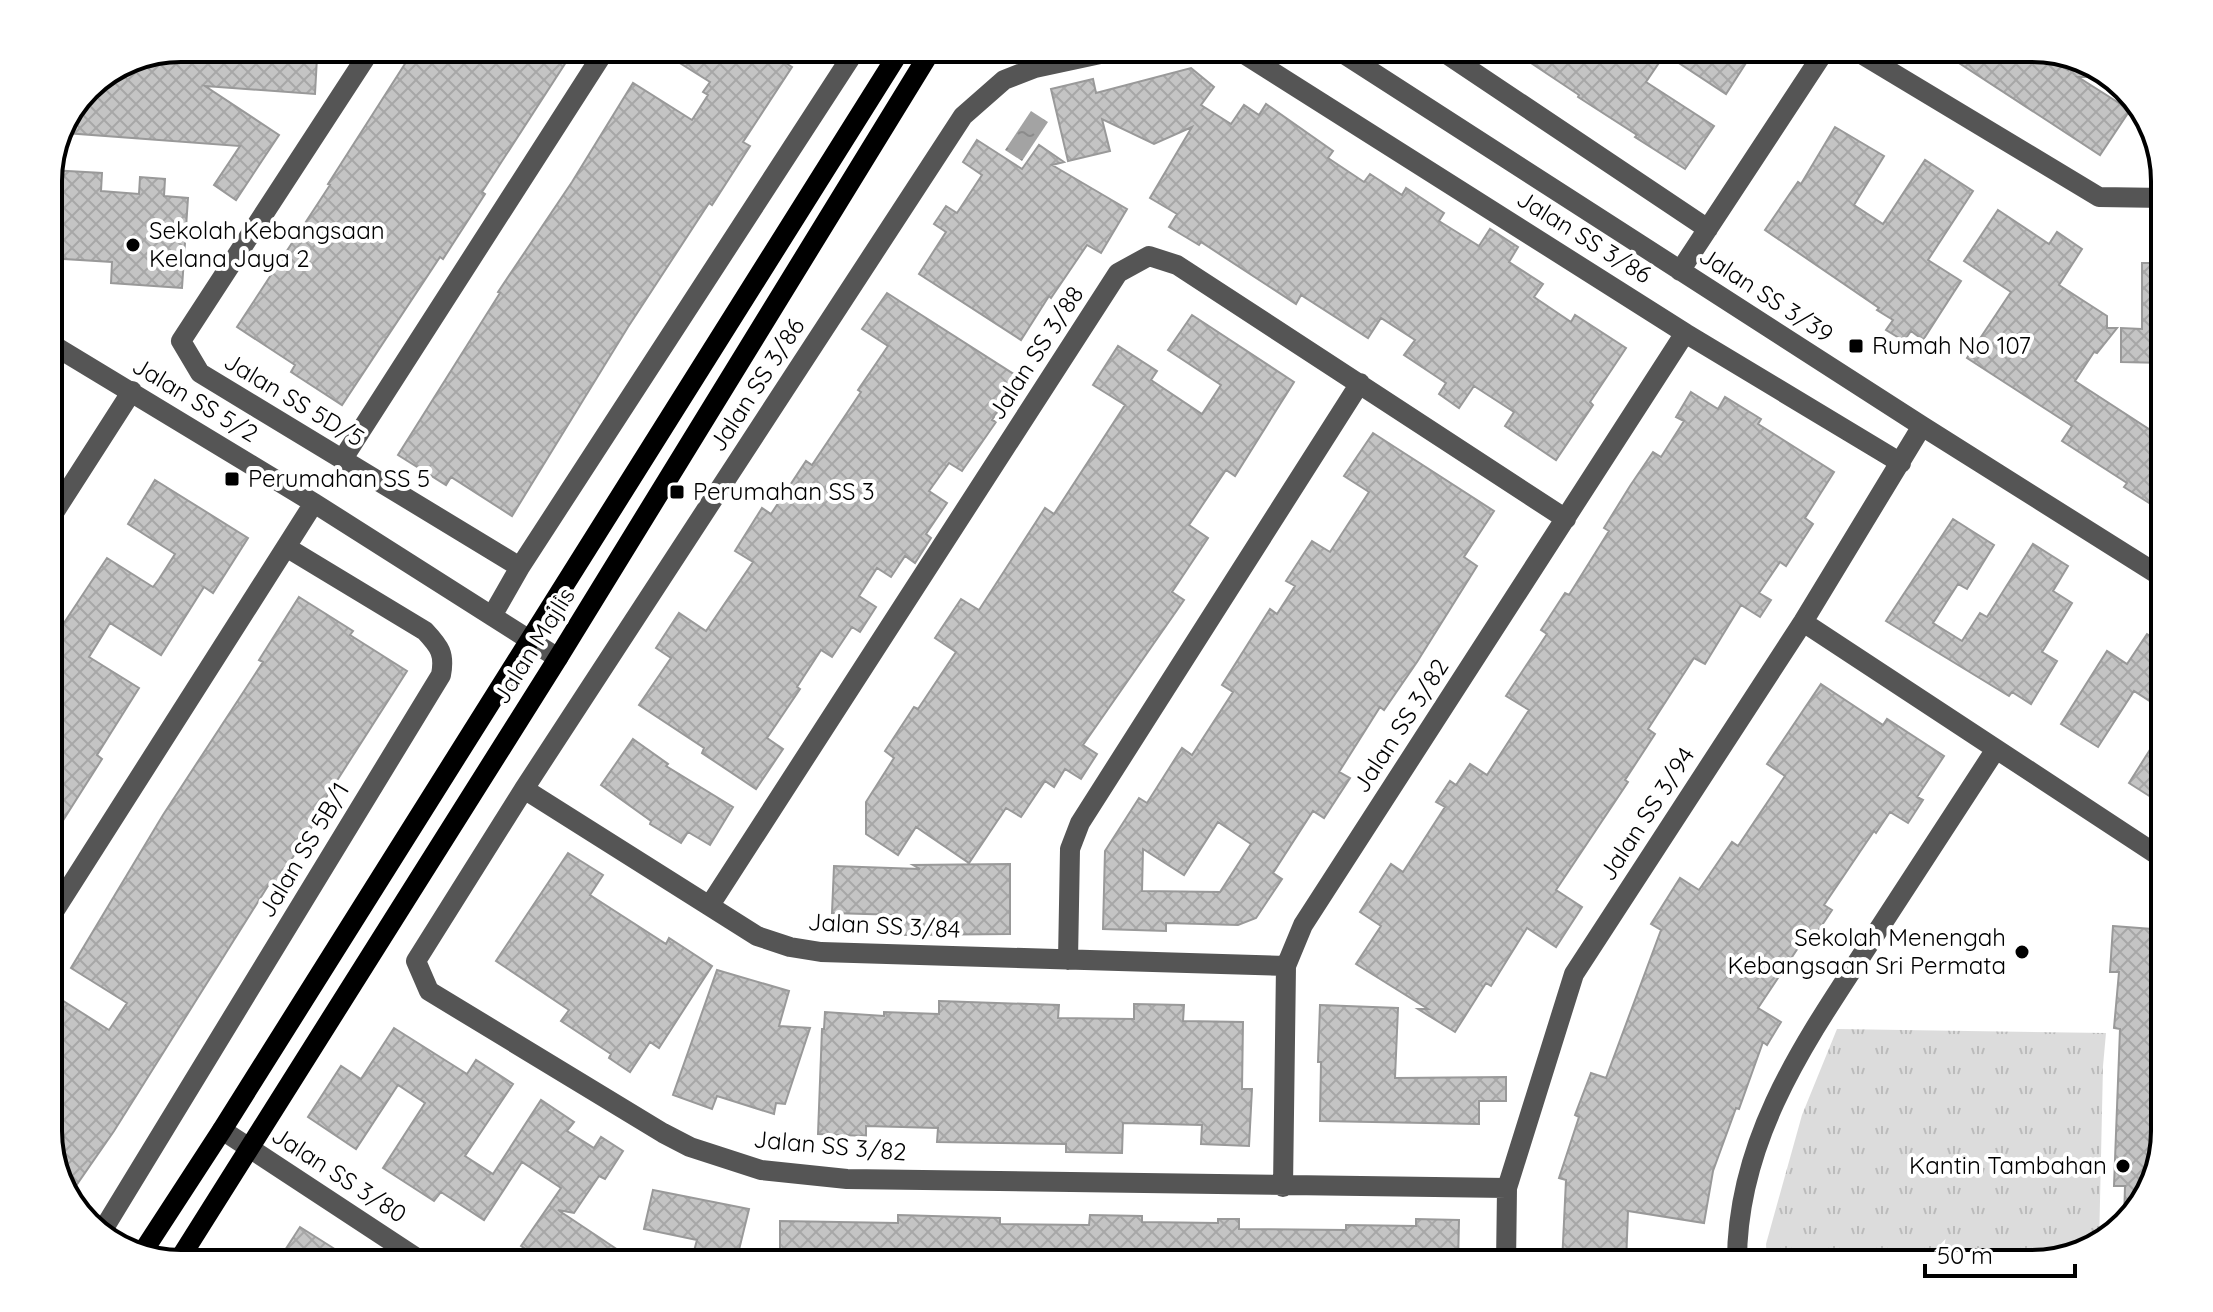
<svg xmlns="http://www.w3.org/2000/svg" width="2213" height="1312" font-family="Quicksand,sans-serif">
<defs>
<pattern id="park-tufts" width="24" height="20" patternUnits="userSpaceOnUse" patternTransform="scale(2)"><rect width="24" height="20" fill="#dcdcdc"/><path d="M3 7l-1-3M5 7V3M7 7l1-3M15 17l-1-3M17 17v-4M19 17l1-3" fill="none" stroke="#bbb"/></pattern>
<pattern id="water-ripples" width="26" height="14" patternUnits="userSpaceOnUse" patternTransform="scale(2)"><rect width="26" height="14" fill="#a3a3a3"/><path d="M2 4q2-2 4 0t4 0M15 11q2-2 4 0t4 0" fill="none" stroke="#8b8b8b"/></pattern>
<pattern id="building-cross-hatch" width="8" height="8" patternUnits="userSpaceOnUse" patternTransform="scale(2)"><rect width="8" height="8" fill="#c4c4c4"/><path d="M0 0l8 8M0 8l8-8" fill="none" stroke="#a7a7a7"/></pattern>
</defs>
<rect width="100%" height="100%" fill="#fff"/>
<path fill="url(#park-tufts)" d="M1837 1029 2106 1033 2103 1066 2099 1246 2033 1264H1767L1766 1244 1802 1115Z"/>
<path fill="url(#water-ripples)" d="M1031 111 1048 122 1022 161 1005 150Z"/>
<path fill="url(#building-cross-hatch)" stroke="#999" stroke-width="2" fill-rule="evenodd" d="M1936 48H2032L2068 70 2069 58 2099 66 2110 77H2078L2130 110 2100 155Z
M1755 49 1726 94 1665 54 1646 82 1714 126 1685 169 1635 137 1637 135 1578 97 1579 95 1513 51Z
M667 55H773L792 67 743 142 750 146 712 205 709 203 628 327 512 516 451 477 446 485 398 455 500 293 498 292 572 182 633 83 692 120 708 95 703 92 710 82Z
M410 56H570L482 192 485 194 443 259 440 257 342 405 291 372 295 365 237 327 330 185 328 184Z
M249 57H317L315 94 205 86 279 135 236 200 214 185 240 146 66 133 87 87 130 58Z
M1191 68 1214 87 1201 105 1231 124 1244 105 1259 115 1266 104 1333 151 1328 158 1364 182 1370 174 1402 195 1406 188 1444 213 1439 221 1479 246 1490 229 1518 247 1509 262 1543 284 1534 297 1571 322 1575 315 1626 348 1590 402 1593 405 1556 460 1505 426 1514 412 1474 386 1459 408 1439 394 1446 383 1404 355 1415 340 1381 318 1368 338 1301 295 1296 304 1201 242 1199 245 1169 227 1177 214 1150 198 1192 127 1154 144 1102 119 1110 151 1068 161 1051 89 1093 79 1096 93Z
M1835 127 1884 156 1854 205 1883 224 1925 160 1973 191 1928 260 1961 281 1923 340 1911 331 1904 341 1886 330 1893 320 1877 310 1879 308 1765 230 1798 182 1801 184Z
M977 140 1022 169 1039 145 1064 162 1052 165 1127 209 1101 253 1087 245 1051 298 1049 296 1021 340 919 274 946 232 934 224 946 206 957 213 982 175 963 162Z
M50 170 102 173 101 191 139 194 140 177 165 179 164 196 188 198 182 288 111 283 112 262 48 258Z
M1998 210 2049 244 2057 232 2082 249 2059 285 2107 316V328H2117L2097 353 2094 352 2075 381 2152 431 2153 429 2165 436V505L2153 497 2149 503 2124 487 2127 483 2062 441 2072 426 1967 358 2011 292 1964 261Z
M2142 263H2165V363L2121 362V328L2142 329Z
M887 293 1020 378 992 420 996 422 962 471 949 463 929 491 947 503 926 534 931 538 915 563 905 556 891 577 877 568 859 596 876 607 860 632 852 627 832 657 821 650 797 687 800 689 767 738 783 749 756 789 702 753 704 748 639 705 671 658 656 648 679 613 706 631 753 562 735 551 762 508 771 514 806 461 812 465 861 392 858 390 888 346 862 329Z
M1192 315 1294 382 1235 476 1226 470 1189 525 1208 538 1172 592 1184 600 1083 745 1097 754 1081 779 1065 769 1054 787 1045 781 1021 817 1006 808 969 863 916 827 898 855 866 834V802L894 758 885 751 914 707 918 709 956 652 935 638 961 599 979 610 1045 508 1054 514 1125 405 1093 385 1118 346 1157 371 1151 380 1202 414 1221 385 1168 350Z
M1691 392 1718 409 1725 397 1761 419 1758 424 1834 472 1805 518 1813 524 1786 566 1780 562 1759 593 1771 600 1760 617 1741 605 1705 664 1694 658 1648 729 1655 734 1625 780 1628 782 1556 890 1582 907 1556 947 1527 928 1491 986 1486 983 1455 1032 1418 1009H1428L1356 964 1381 926 1360 912 1391 864 1403 872 1445 807 1436 802 1450 781 1456 785 1470 764 1487 775 1529 710 1506 696 1547 634 1541 630 1565 593 1569 595 1609 531 1604 528 1630 486 1653 452 1661 457 1684 421 1676 417Z
M1373 433 1494 511 1464 557 1477 566 1417 662 1384 710 1380 707 1339 772 1350 778 1324 818 1313 811 1273 873 1282 879 1256 918 1238 925 1166 923V931L1103 929 1105 851 1139 798 1147 803 1182 748 1192 755 1233 692 1222 685 1270 609 1277 614 1295 586 1286 581 1312 541 1330 552 1369 492 1344 476ZM1218 822 1251 844 1220 892 1142 891 1143 849 1184 875Z
M155 480 248 538 213 593 204 587 161 655 110 623 89 657 139 688 97 755 102 759 48 844V647L107 558 153 587 159 579 175 554 128 524Z
M1953 519 1994 545 1967 589 1958 584 1933 623 1962 641 1980 613 1987 617 2033 544 2068 566 2053 591 2072 603 2042 652 2057 661 2031 704 2012 692 2009 696 1886 621Z
M299 597 353 631 350 635 407 671 313 818 316 820 288 865 276 884 271 881 114 1131 73 1190 61 1182 48 1139V1004L54 995 109 1030 127 1003 71 968 163 815 263 662 259 660Z
M2147 634 2165 645V697L2159 707 2134 691 2098 747 2061 724 2107 651 2127 664Z
M1821 684 1883 725 1887 719 1944 756 1917 797 1923 800 1908 823 1890 812 1876 833 1874 831 1824 905 1832 910 1810 943 1804 939 1758 1008 1781 1022 1767 1045 1763 1042 1739 1109 1736 1108 1713 1171 1704 1223 1628 1211 1626 1264H1562L1566 1180 1559 1178 1579 1117 1575 1115 1591 1073 1606 1078 1661 930 1651 924 1680 878 1699 890 1732 842 1738 846 1785 776 1767 764Z
M2165 726V806L2129 783Z
M633 739 668 764 666 766 733 807 710 845 688 832 681 843 650 824 651 821 601 785Z
M568 853 603 875 590 895 666 944 669 938 712 966 659 1048 650 1042 630 1072 609 1058 611 1054 561 1021 569 1010 496 961Z
M1010 864V934L900 935V915L832 913 834 866 920 869 913 865Z
M2113 926 2165 930V1132L2147 1198 2124 1221 2125 1186H2114L2120 1029 2114 1028 2119 972H2110Z
M717 970 789 991 779 1026 810 1028 785 1104 776 1103 774 1114 717 1096 712 1109 673 1095Z
M939 1001 1059 1005 1058 1018 1134 1019V1004L1184 1005 1183 1021 1243 1022 1242 1089H1252L1249 1146 1201 1144 1202 1125 1123 1123 1122 1153 1066 1152V1144L937 1142 938 1128 866 1126V1136L818 1134 822 1029H824L825 1012 884 1016V1012L939 1014Z
M1320 1005 1398 1008 1395 1078 1506 1077V1101H1479V1124L1320 1121 1321 1062H1318Z
M394 1028 467 1074 476 1060 513 1084 465 1156 493 1174 541 1100 574 1122 567 1131 594 1148 601 1137 623 1151 605 1179 599 1176 574 1213 558 1210 624 1254 617 1264H548L521 1246 561 1188 522 1162 484 1220 441 1192 434 1201 383 1168 425 1103 398 1085 356 1149 308 1117 341 1066 361 1079Z
M653 1190 749 1209 736 1262 694 1251 697 1240 644 1229Z
M898 1215 1000 1218V1224L1089 1225 1090 1215 1142 1216V1222L1218 1223V1219H1239V1229L1346 1230V1225L1416 1226V1219L1459 1220 1458 1264H780V1221L898 1223Z
M300 1227 330 1246 358 1264H276Z"/>
<g fill="none" stroke-linecap="round" stroke-linejoin="round">
<path stroke="#555" stroke-width="20" d="M1853 49 2099 197 2165 198
M1442 51 1708 229
M1241 52 1685 333 1901 463
M1341 52 1922 426 2165 579
M1105 53 1035 68 1004 80 963 116 524 789 416 961 429 991 663 1133 690 1147 761 1170 847 1179 1507 1188
M366 57 181 341 200 373 520 567
M1680 271 1826 49
M48 342 314 503 558 658
M342 460 602 55
M48 522 132 391
M492 616 520 567 853 54
M1803 622 2165 860
M524 789 757 936 790 947 821 952 1286 966
M710 905 1118 273 1149 256 1177 265 1566 519
M48 921 314 503
M1068 960 1070 849 1080 823 1360 383
M222 1130 426 1264
M1283 1187 1286 966 1303 925 1685 333
M101 1233 441 675C445 654 440 647 425 631L286 547
M1506 1264 1507 1188 1574 974 1803 622 1922 426
M1737 1264C1736 1138 1807 1039 1873 938 1914 875 1955 812 1996 749"/>
<path stroke="#000" stroke-width="20" d="M142 1253 222 1130 898 54
M177 1263 558 658 929 54"/>
</g>
<g fill="#000" stroke="#fff" stroke-width="3">
<circle cx="133" cy="245" r="8"/>
<rect x="1848" y="338" width="16" height="16" rx="4"/>
<rect x="224" y="471" width="16" height="16" rx="4"/>
<rect x="669" y="484" width="16" height="16" rx="4"/>
<circle cx="2022" cy="952" r="8"/>
<circle cx="2123" cy="1166" r="8"/>
</g>
<g text-anchor="middle" stroke-width="8" stroke-linejoin="round" paint-order="stroke">
<g font-size="24" fill="#000" stroke="#fff" text-anchor="start">
<text x="149" y="239">Sekolah Kebangsaan<tspan x="149" dy="28">Kelana Jaya 2</tspan></text>
<text x="1872" y="354">Rumah No 107</text>
<text x="248" y="487">Perumahan SS 5</text>
<text x="693" y="500">Perumahan SS 3</text>
<text x="2006" y="946" text-anchor="end">Sekolah Menengah<tspan x="2006" dy="28">Kebangsaan Sri Permata</tspan></text>
<text x="2107" y="1174" text-anchor="end">Kantin Tambahan</text>
</g>
<g font-size="24" fill="#000" stroke="#fff">
<text transform="translate(1584 237) rotate(32)" y="8">Jalan SS 3/86</text>
<text transform="translate(1766 295) rotate(33)" y="8">Jalan SS 3/39</text>
<text transform="translate(1036 353) rotate(-57)" y="8">Jalan SS 3/88</text>
<text transform="translate(757 385) rotate(-57)" y="8">Jalan SS 3/86</text>
<text transform="translate(195 400) rotate(31)" y="8">Jalan SS 5/2</text>
<text transform="translate(294 400) rotate(31)" y="8">Jalan SS 5D/5</text>
<text transform="translate(534 646) rotate(-58)" y="8">Jalan Majlis</text>
<text transform="translate(1401 726) rotate(-57)" y="8">Jalan SS 3/82</text>
<text transform="translate(1647 814) rotate(-57)" y="8">Jalan SS 3/94</text>
<text transform="translate(304 850) rotate(-59)" y="8">Jalan SS 5B/1</text>
<text transform="translate(884 926) rotate(3)" y="8">Jalan SS 3/84</text>
<text transform="translate(830 1146) rotate(5)" y="8">Jalan SS 3/82</text>
<text transform="translate(339 1175) rotate(33)" y="8">Jalan SS 3/80</text>
</g>
</g>
<path d="M0 0H2213V1312H0ZM181 62H2032A119 119 0 0 1 2151 181V1131A119 119 0 0 1 2032 1250H181A119 119 0 0 1 62 1131V181A119 119 0 0 1 181 62Z" fill="#fff" fill-rule="evenodd"/>
<path fill="none" stroke="#000" stroke-width="4" d="M181 62H2032A119 119 0 0 1 2151 181V1131A119 119 0 0 1 2032 1250H181A119 119 0 0 1 62 1131V181A119 119 0 0 1 181 62Z"/>
<path d="M1925 1264v12h150v-12" fill="none" stroke="#000000" stroke-width="4"/>
<text x="1937" y="1264" font-size="24" fill="#000000" stroke="#ffffff" stroke-width="6" paint-order="stroke">50 m</text>
</svg>
